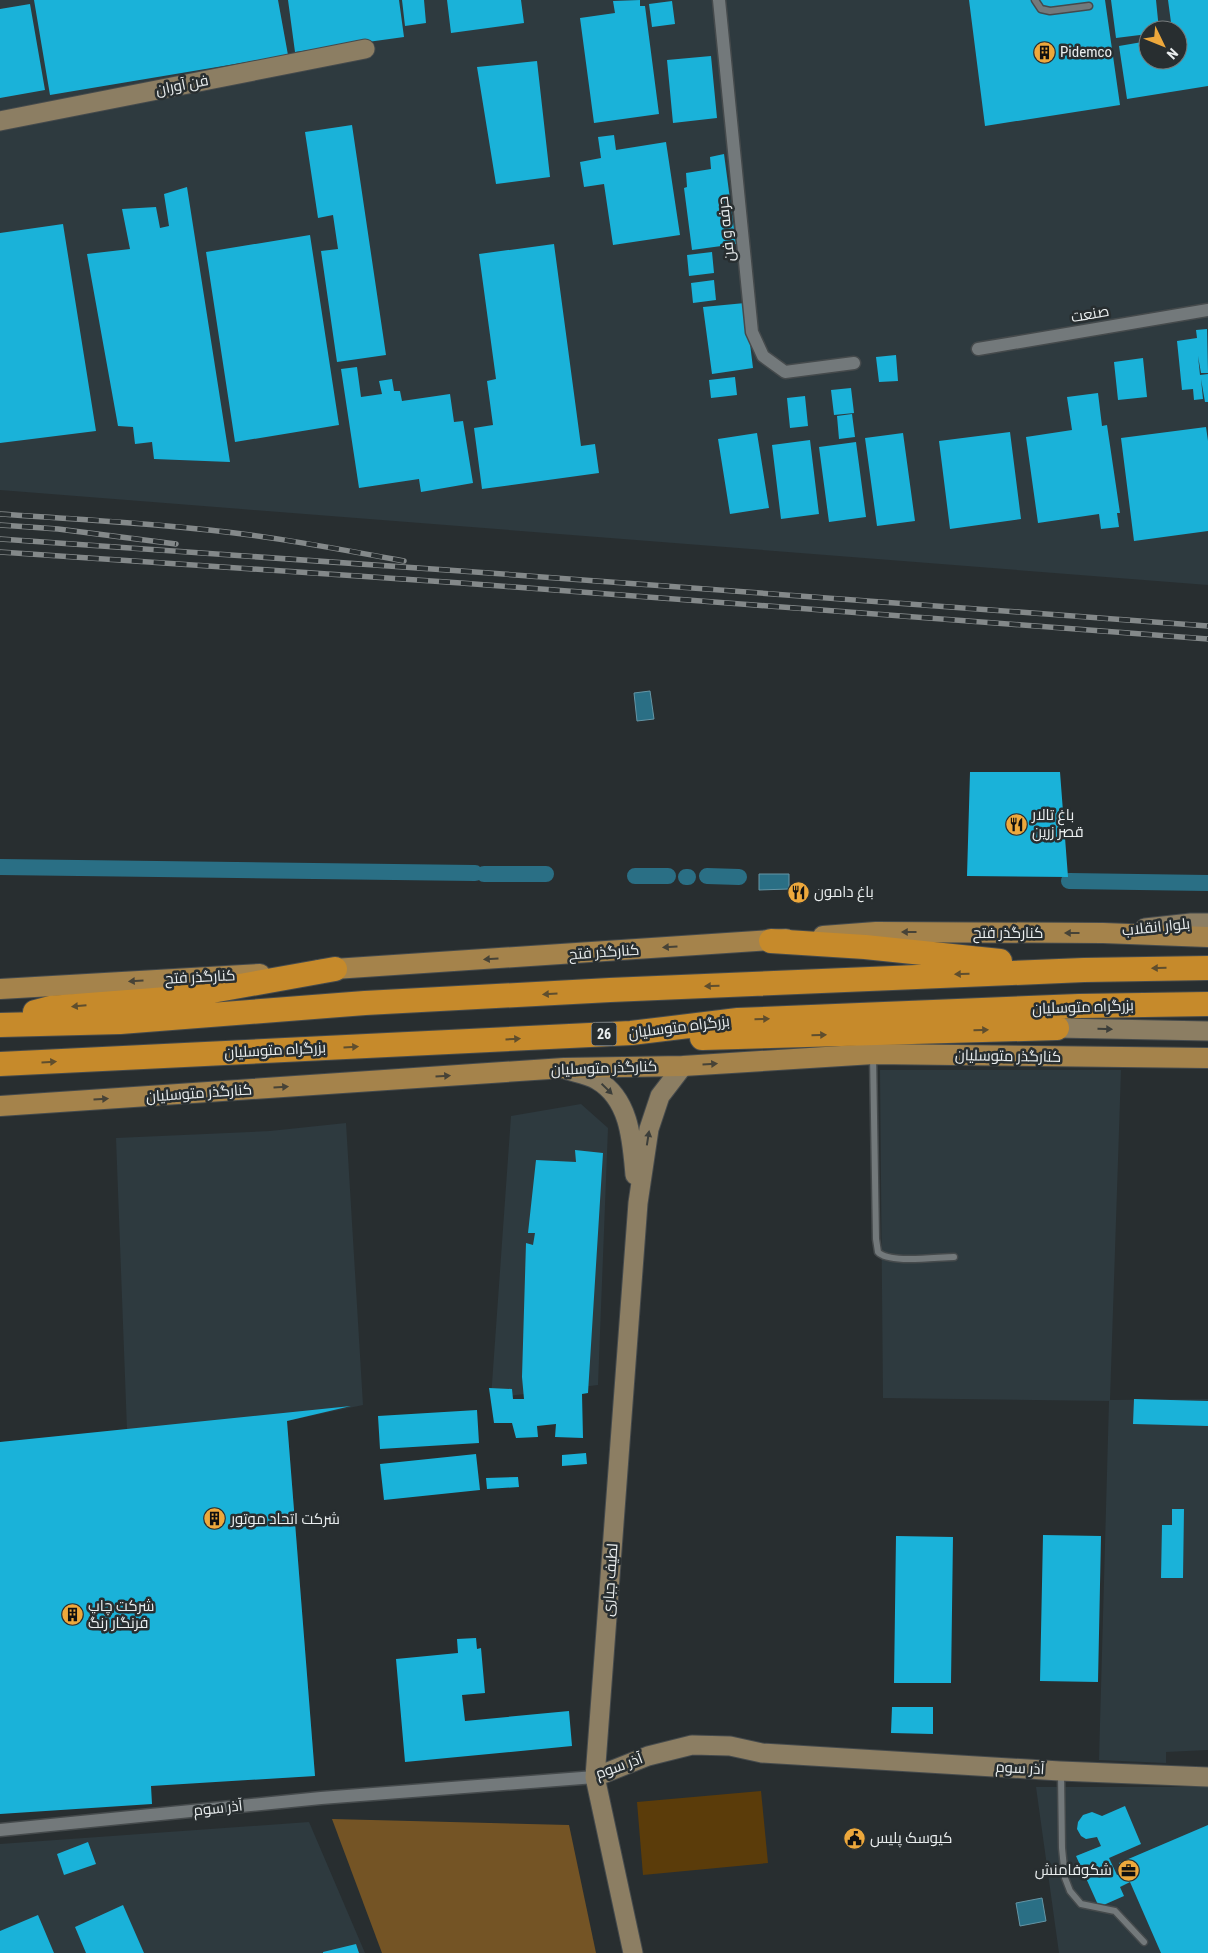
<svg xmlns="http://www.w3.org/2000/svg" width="1208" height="1953" font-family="'Roboto Condensed',Cairo,sans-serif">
<rect width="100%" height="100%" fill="#282e30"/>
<path fill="#2e3a3f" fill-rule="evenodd" d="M0 0H1208V585L0 490ZM1148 30H1178V60H1148Z
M880 1070H1121L1110 1400 1208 1399V1750L1166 1752V1763L1099 1760 1109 1401 883 1398Z
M581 1104 608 1128 598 1385 491 1398 511 1116Z
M346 1123 363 1405 287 1421 315 1776 149 1785 0 1808V1442L127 1430 116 1138 270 1131Z
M1036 1787H1208V1953H1059Z
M309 1822 365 1953H0V1844Z"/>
<path fill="#5b3c0a" d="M761 1791 768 1863 643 1875 637 1802Z"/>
<path fill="#745425" d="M332 1819 569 1825 596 1953H382Z"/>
<path fill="#2a6f85" stroke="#6495a5" d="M650 691 654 719 637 721 634 693Z
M759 874H789V889L759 890Z
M1042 1898 1046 1921 1020 1926 1016 1903Z"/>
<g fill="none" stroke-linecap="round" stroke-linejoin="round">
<path stroke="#2a6f85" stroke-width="16" d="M0 867 475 873
M484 874H546
M635 876H668
M707 876 739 877
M686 877H688
M1069 881 1208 883"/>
</g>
<path fill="#1ab2d9" d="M34 0H278L288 55 50 95Z
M288 0H399L404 37 295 52Z
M402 0H424L426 23 405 26Z
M447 0H521L524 23 451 33Z
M640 0V6H645L659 114 594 123 580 18 615 13 613 1Z
M969 0H1105L1120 105 985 126Z
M1111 0H1156L1159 30H1148V34L1116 38Z
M1168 0H1208V86L1127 99 1119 46 1148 41V60H1178V30H1172Z
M672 1 675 24 652 27 649 4Z
M30 4 45 90 0 98V9Z
M711 56 717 118 673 123 667 60Z
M537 61 550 177 496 184 477 67Z
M352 125 386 355 337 362 321 251 338 249 333 215 318 218 305 132Z
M614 135 616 150 666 142 680 235 613 245 604 184 584 187 580 162 601 158 598 137Z
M724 154 736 244 692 250 684 188 687 187 686 173 711 169 710 157Z
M187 187 230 462 154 459 152 442 135 444 133 427 118 426 87 254 130 249 122 209 156 207 160 228 169 226 164 194Z
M63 224 96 431 0 443V233Z
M310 235 339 425 235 442 206 252Z
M554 244 581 446 595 444 599 473 482 489 474 428 493 425 487 381 496 379 479 254Z
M712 252 714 273 689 276 687 255Z
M714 280 716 300 693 303 691 283Z
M745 303 753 368 712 374 703 307Z
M1207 329 1208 373H1201L1198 356 1200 375 1208 374V402H1205L1201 379 1203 399 1194 400 1193 389 1182 390 1177 341 1197 338 1196 330Z
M896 355 898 381 879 382 876 357Z
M1143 358 1147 397 1118 400 1114 362Z
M357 367 361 397 382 394 379 381 392 379 394 391H400L402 401 450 394 454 422 463 421 473 483 421 492 419 479 359 488 341 369Z
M735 377 737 395 711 398 709 380Z
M851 388 854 413 834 415 831 390Z
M1098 393 1102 426 1107 425 1120 513H1117L1119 527 1101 529 1099 514 1038 523 1026 437 1072 430 1067 397Z
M805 396 808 426 790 428 787 398Z
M852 414 855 437 839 439 837 416Z
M1206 427 1208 441V531L1134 541 1121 438Z
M1010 432 1021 519 950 529 939 441Z
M757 433 769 508 730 514 718 439Z
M903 433 915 521 877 526 865 438Z
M810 440 819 514 781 519 772 445Z
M856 442 866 517 829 522 819 447Z
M970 772H1060L1068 877 967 876Z
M575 1150 603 1153 588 1393 582 1394 583 1438 555 1437 556 1424 537 1426 538 1437 516 1438 512 1423H494L489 1388 512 1389 513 1399H524L522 1377 526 1243 533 1245 535 1233H528L536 1160 576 1162Z
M1134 1399 1208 1401V1426L1133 1424Z
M351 1406 287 1421 315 1776 151 1786 152 1804 0 1814V1442Z
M477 1410 479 1443 380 1449 378 1416Z
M586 1453 587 1464 562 1466V1455Z
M476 1454 480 1490 384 1500 380 1464Z
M518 1477 519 1487 487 1489 486 1478Z
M1172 1509H1184L1183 1578H1161L1162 1525H1172Z
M1043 1535 1101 1536 1098 1682 1040 1681Z
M896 1536 953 1537 951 1683H894Z
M476 1638 477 1649 481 1648 485 1693 462 1695 465 1721 569 1711 572 1746 405 1762 396 1659 458 1653 457 1639Z
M892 1707H933V1734L891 1733Z
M1125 1806 1141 1844 1109 1858 1117 1875 1123 1873 1119 1863 1208 1825V1953H1161L1130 1882 1120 1887 1124 1896 1099 1907 1076 1856 1101 1846 1097 1837 1086 1839 1081 1836 1077 1829 1078 1822 1083 1815 1092 1812 1102 1816Z
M88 1842 96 1864 64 1875 57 1854Z
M123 1905 144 1953H86L75 1927Z
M38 1915 54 1953H0V1931Z
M356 1944 359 1953H323V1952Z"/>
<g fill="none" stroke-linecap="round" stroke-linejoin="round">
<defs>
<path id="lane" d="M1035 0 1041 9 1050 11 1089 6
M873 1055 876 1239 878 1252C889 1264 937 1257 954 1257
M1061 1774 1062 1848 1065 1878 1070 1891 1081 1904 1115 1911 1144 1942"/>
<path id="street" d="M719 0 752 332 763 356 785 372 854 363
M978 349 1208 310
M0 1830 321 1798 595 1777"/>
<path id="secondary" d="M0 121 365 49
M1145 928 1191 923H1208
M1057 1028 1208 1031
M567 1070C577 1073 589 1075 597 1080 630 1099 632 1141 635 1175
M595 1777 648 1756 692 1745 730 1746 762 1753 1060 1771 1208 1777
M633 1953 595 1777 638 1203 649 1129 660 1096 683 1066"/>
<path id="primary" d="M823 936 876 932 1103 933 1208 937
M319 970 786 939
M0 989 260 974
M0 1106 564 1068 683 1066 873 1054 1208 1058"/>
<path id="highway" d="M771 941 865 947 1000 961
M35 1012 50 1008 167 999 335 969
M0 1025 120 1022 365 1003 610 990 1084 970 1208 968
M702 1038 1057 1028
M0 1064 631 1033 738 1020 1079 1006 1208 1004"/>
</defs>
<use href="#lane" stroke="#454a4c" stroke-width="9"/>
<use href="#street" stroke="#454a4c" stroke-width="15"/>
<use href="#secondary" stroke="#454a4c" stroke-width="21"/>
<use href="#primary" stroke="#454a4c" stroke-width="22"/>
<use href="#highway" stroke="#454a4c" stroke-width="26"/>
<use href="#lane" stroke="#73797b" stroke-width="6"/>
<use href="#street" stroke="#73797b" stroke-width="12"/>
<use href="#secondary" stroke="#8c7e63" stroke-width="19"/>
<use href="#primary" stroke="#a5834b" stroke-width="20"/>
<use href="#highway" stroke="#c68a2b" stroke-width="24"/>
<defs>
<path id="rail" d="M0 514C70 519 139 522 209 530 275 537 339 549 404 561
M0 525 58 529 176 544
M0 539 461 571 1208 626
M0 552 461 583 1208 639"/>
</defs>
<use href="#rail" stroke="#84898a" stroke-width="5.5"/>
<use href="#rail" stroke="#282e30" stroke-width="4" stroke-dasharray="11" stroke-linecap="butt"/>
</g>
<defs><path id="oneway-solid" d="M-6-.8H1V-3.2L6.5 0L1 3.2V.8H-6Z" transform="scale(1.25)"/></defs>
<g fill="#474337">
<use href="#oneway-solid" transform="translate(909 932) rotate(-180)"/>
<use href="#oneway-solid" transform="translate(1072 933) rotate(-180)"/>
<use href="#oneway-solid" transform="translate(670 947) rotate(176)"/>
<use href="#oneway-solid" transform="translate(491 959) rotate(176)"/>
<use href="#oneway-solid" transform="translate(136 981) rotate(177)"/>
<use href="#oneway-solid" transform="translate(710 1064) rotate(-4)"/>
<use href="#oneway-solid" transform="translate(443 1076) rotate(-4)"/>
<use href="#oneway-solid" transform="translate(281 1087) rotate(-4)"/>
<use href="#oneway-solid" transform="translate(101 1099) rotate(-4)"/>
</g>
<g fill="#5f4e2e">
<use href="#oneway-solid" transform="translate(1159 968) rotate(179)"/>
<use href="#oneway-solid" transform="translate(962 974) rotate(178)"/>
<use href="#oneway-solid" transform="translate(712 986) rotate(178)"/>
<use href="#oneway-solid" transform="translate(550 994) rotate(177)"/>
<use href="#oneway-solid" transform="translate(79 1006) rotate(175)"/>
<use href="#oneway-solid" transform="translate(762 1019) rotate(-2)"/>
<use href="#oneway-solid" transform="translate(981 1030) rotate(-2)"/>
<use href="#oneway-solid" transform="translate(819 1035) rotate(-2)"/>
<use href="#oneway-solid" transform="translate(513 1039) rotate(-3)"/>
<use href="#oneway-solid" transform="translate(351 1047) rotate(-3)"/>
<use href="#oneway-solid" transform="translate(49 1062) rotate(-3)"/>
</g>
<g fill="#3c3e3a">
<use href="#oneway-solid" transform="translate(1105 1029) rotate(1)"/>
<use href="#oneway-solid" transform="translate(607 1089) rotate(44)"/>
<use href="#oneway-solid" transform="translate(648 1138) rotate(-81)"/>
</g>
<defs>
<symbol id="building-disc" viewBox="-11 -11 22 22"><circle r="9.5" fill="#eda83c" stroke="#282e30"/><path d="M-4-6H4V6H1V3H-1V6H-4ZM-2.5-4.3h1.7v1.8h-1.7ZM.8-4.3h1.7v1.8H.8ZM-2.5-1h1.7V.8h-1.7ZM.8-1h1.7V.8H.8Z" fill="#111"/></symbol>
<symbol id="restaurant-disc" viewBox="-11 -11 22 22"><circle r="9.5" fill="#eda83c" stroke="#282e30"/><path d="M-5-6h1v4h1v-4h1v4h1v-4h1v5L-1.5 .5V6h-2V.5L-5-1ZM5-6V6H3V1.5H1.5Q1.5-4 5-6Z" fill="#111"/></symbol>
<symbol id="civic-disc" viewBox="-11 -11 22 22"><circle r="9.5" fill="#eda83c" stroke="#282e30"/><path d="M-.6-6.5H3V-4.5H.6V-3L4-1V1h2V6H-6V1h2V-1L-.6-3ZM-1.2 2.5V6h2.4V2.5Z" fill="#111"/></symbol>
<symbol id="office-disc" viewBox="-11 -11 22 22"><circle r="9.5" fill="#eda83c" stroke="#282e30"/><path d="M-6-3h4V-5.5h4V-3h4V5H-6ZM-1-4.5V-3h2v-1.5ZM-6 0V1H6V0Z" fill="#111"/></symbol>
</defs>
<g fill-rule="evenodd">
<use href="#building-disc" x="1032" y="40" width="25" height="25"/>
<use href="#restaurant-disc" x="1004" y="812" width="25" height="25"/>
<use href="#restaurant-disc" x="786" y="880" width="25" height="25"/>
<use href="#building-disc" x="202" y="1506" width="25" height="25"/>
<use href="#building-disc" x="60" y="1602" width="25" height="25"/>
<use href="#civic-disc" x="842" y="1826" width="25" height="25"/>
<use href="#office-disc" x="1116" y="1858" width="25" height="25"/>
</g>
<g text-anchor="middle" stroke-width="5" stroke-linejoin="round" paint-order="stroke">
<rect fill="#282e30" stroke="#b0b4b6" stroke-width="1" x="591.5" y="1022.5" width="25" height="23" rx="4"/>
<g font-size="14" font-weight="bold" fill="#eaeeef">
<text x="604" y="1039">26</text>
</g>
<g font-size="15" fill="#eaeeef" stroke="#282e30" text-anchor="start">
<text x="1060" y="57">Pidemco</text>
<text x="1032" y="820">باغ تالار<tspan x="1032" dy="17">قصر زرین</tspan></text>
<text x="814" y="897">باغ دامون</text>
<text x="231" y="1524">شرکت اتحاد موتور</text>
<text x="88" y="1611">شرکت چاپ<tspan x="88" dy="17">فرنگار رنگ</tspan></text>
<text x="870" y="1843">کیوسک پلیس</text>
<text x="1112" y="1875" text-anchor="end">شکوفامنش</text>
</g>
<g font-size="15" fill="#eaeeef" stroke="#282e30">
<text transform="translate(182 85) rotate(-11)" y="5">فن آوران</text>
<text transform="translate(726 229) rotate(-96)" y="5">حرفه و فن</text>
<text transform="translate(1090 314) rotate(-10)" y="5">صنعت</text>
<text transform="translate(1156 927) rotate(-6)" y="5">بلوار انقلاب</text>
<text x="1008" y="938">کنارگذر فتح</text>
<text transform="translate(604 952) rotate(-4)" y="5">کنارگذر فتح</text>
<text transform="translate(200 977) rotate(-3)" y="5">کنارگذر فتح</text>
<text transform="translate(1083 1007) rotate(-2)" y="5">بزرگراه متوسلیان</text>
<text transform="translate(679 1027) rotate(-7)" y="5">بزرگراه متوسلیان</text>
<text transform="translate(275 1050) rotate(-3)" y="5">بزرگراه متوسلیان</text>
<text transform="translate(1008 1056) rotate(1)" y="5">کنارگذر متوسلیان</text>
<text transform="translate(604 1068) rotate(-2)" y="5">کنارگذر متوسلیان</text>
<text transform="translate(199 1093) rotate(-4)" y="5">کنارگذر متوسلیان</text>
<text transform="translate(610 1580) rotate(-86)" y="5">لطیف جباری</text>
<text transform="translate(619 1766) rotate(-20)" y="5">آذر سوم</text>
<text transform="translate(1020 1768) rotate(3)" y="5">آذر سوم</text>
<text transform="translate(218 1808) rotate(-6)" y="5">آذر سوم</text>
</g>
</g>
<g transform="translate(1163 45) rotate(133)"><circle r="24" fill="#282e30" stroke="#767b7c"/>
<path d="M0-4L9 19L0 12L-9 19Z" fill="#eda83c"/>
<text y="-8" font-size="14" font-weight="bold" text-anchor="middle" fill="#eaeeef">N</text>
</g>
</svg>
